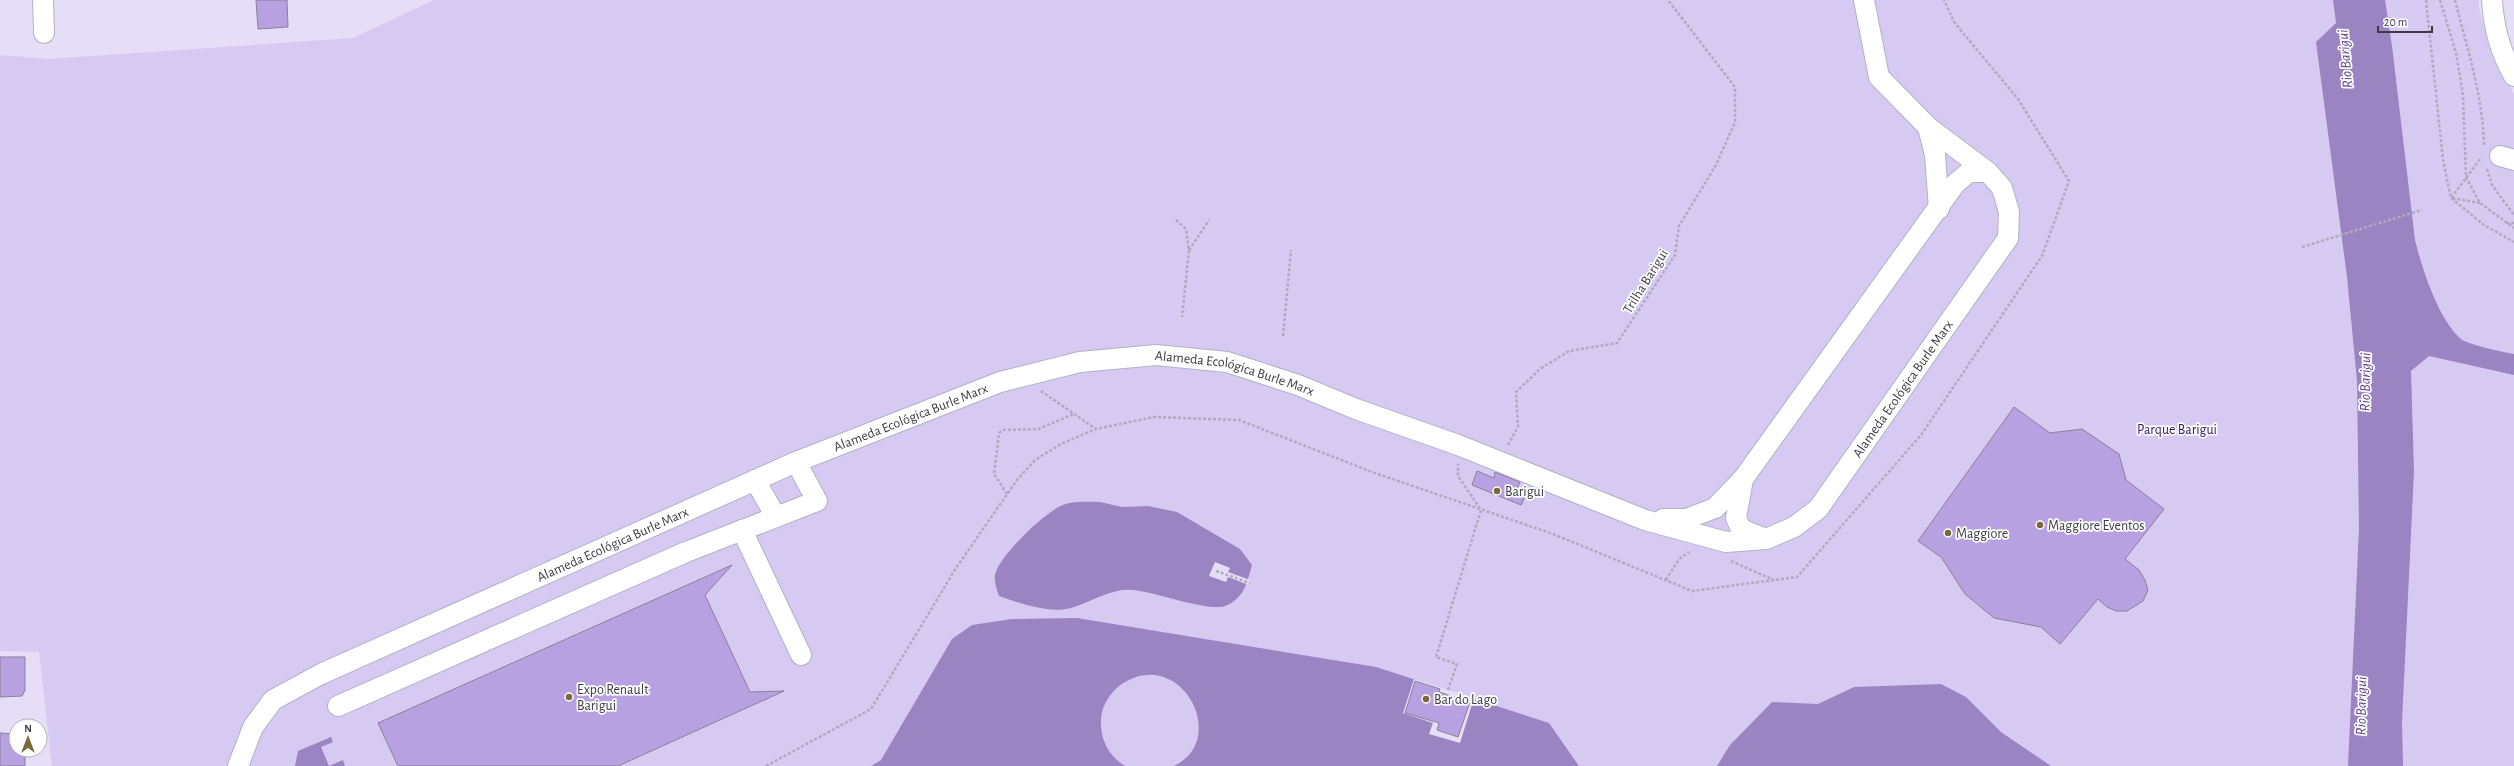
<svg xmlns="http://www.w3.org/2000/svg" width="2514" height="766" font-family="'Alegreya Sans',sans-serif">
<rect width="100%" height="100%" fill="#e6def6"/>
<path fill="#d7caf2" d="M434 0H2479V8L2491 53 2514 94V766H52L39 652 0 651V55L48 59 353 38Z"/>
<path fill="#9a84c2" d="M2333 0H2385L2392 46 2415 240C2422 268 2438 319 2461 339 2469 345 2503 352 2514 354V375L2429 356 2411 371 2414 471 2402 722 2403 766H2348L2359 529 2357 381 2347 277 2316 42 2336 23Z
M1100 502 1122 507 1148 506 1177 512 1240 549 1252 565C1247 582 1245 598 1225 606 1207 612 1153 591 1132 590 1111 588 1090 603 1071 608 1050 614 1019 603 999 596 997 590 994 582 995 575 998 557 1048 508 1066 504 1076 501 1089 502 1100 502Z
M1077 618 1376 667 1549 723 1579 766H1174C1232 738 1178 642 1119 686 1109 694 1101 708 1101 720 1100 740 1109 756 1125 766H871L881 760 952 639 972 625 1012 619Z
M1941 684 1966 697 2001 732 2051 766H1717L1730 745 1772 702 1818 704 1854 687Z
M331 737 333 742 321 747 329 766 343 760 345 766H295L298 751Z"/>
<path fill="#e6def6" d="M1215 562 1230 568 1228 572 1250 580 1249 585 1228 577 1226 582 1209 576Z
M1414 679 1474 698 1460 743 1429 734 1433 723 1403 713Z"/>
<path fill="#b7a1e0" stroke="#888197" d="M256 0H287L288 27 258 29Z
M2014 407 2050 433 2082 429 2119 454 2126 480 2164 509 2125 559 2139 570 2145 580 2148 590 2143 601 2127 611H2116L2107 607 2098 599 2060 644 2041 627 1994 618 1965 594 1941 557 1918 541Z
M1477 471 1494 478 1495 472 1520 482 1517 489 1527 493 1521 505 1472 485Z
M732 565 705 595 750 692 784 691 618 766H398L378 723Z
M0 657H25V690L22 696 0 697Z
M1415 681 1440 689 1439 692 1470 702 1458 737 1437 730 1439 723 1405 713Z
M0 733 16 734V750H25V766H0Z"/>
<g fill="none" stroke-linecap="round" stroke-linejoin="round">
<defs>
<g id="minor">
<path d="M43 0 44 33"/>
<path d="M2492 0C2494 29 2500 51 2514 76"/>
<path d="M1928 127 1935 155 1939 209"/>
<path d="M2500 156 2514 160"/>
<path d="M1743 479 1736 518 1741 529 1766 539"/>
<path d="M755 480 776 517"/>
<path d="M1663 519H1686L1715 508 1743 479 1955 184 1969 172H1988"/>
<path d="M742 530 801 655"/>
<path d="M338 706 686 552 817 501 796 462"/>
<path id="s1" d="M238 766 253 727 273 700 321 674 796 462 1000 382 1080 362 1156 355 1227 362 1298 385 1356 409 1458 445 1645 520 1726 542 1766 539 1794 527 1818 509 2008 238 2009 212 2002 188 1988 172 1928 127 1879 77 1864 0"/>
</g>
</defs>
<use href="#minor" stroke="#b6afc6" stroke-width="22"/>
<path stroke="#b1aabe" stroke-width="2.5" stroke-dasharray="3 2" stroke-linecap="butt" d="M2426 0 2443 160 2451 198 2484 225 2514 242
M2440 0 2456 53 2463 95 2466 177 2480 203 2514 228
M2455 0C2467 48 2483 96 2484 146
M2487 169 2492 185 2514 215
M2480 203 2451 198 2481 158
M1176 220 1186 229 1189 251 1182 317
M2506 223H2514
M2302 247 2422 210
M1189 250 1209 220
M1283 336 1291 250
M1041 391 1096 429
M1508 445 1518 427 1516 392 1540 369 1569 351 1617 343 1675 255 1679 226 1716 165 1735 122V87L1668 0
M1007 494 994 474 999 433 1003 430 1038 429 1074 414
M1731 561 1774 580
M1216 571 1250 583
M1666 580 1679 559 1689 552
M1448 690 1457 664 1436 657 1481 510 1458 476V464
M766 766 871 709 956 568 1017 480 1035 460 1061 444 1096 429 1154 417 1239 420 1372 472 1553 534 1692 591 1797 577 1921 435 2042 256 2069 181 2018 99 1954 22 1944 0"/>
<use href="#minor" stroke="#fff" stroke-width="20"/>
</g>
<g fill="#7a6836" stroke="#fff" stroke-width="1.5">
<circle cx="1497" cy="491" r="4"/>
<circle cx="2040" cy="525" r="4"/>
<circle cx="1948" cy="533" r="4"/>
<circle cx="569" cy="697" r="4"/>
<circle cx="1426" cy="699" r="4"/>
</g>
<g text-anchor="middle" stroke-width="3.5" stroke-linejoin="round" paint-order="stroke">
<g font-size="14" fill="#3d3a43" stroke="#fff">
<text transform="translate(1645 281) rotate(-58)" y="5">Trilha Barigui</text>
<text dy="5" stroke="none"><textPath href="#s1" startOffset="1109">Alameda Ecológica Burle Marx</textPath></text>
<text dy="5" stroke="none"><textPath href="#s1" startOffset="1878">Alameda Ecológica Burle Marx</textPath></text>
<text dy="5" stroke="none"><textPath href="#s1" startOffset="773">Alameda Ecológica Burle Marx</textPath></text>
<text dy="5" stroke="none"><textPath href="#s1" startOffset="449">Alameda Ecológica Burle Marx</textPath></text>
</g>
<g font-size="14" fill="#3a1862" stroke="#fff">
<text x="2177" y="434">Parque Barigui</text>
</g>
<g font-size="14" fill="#3d3a43" stroke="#fff" text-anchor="start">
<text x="1505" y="496">Barigui</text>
<text x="2048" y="530">Maggiore Eventos</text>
<text x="1956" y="538">Maggiore</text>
<text x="577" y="694">Expo Renault<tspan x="577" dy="16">Barigui</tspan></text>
<text x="1434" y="704">Bar do Lago</text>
</g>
<g font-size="15" font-style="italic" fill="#5f408c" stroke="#fff">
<text transform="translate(2345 59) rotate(-95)" y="5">Rio Barigui</text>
<text transform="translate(2365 382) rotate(-89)" y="5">Rio Barigui</text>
<text transform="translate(2361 706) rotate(-89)" y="5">Rio Barigui</text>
</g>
</g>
<g transform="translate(28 738)"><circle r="19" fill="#ffffff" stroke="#b1b0b4"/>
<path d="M0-3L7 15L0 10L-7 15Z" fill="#7a6836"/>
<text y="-6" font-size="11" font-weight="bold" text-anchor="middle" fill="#3d3a43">N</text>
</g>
<path d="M2378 26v6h54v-6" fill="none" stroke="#3d3a43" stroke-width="2"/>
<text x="2384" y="26" font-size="12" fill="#3d3a43" stroke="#ffffff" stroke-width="3" paint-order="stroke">20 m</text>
</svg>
